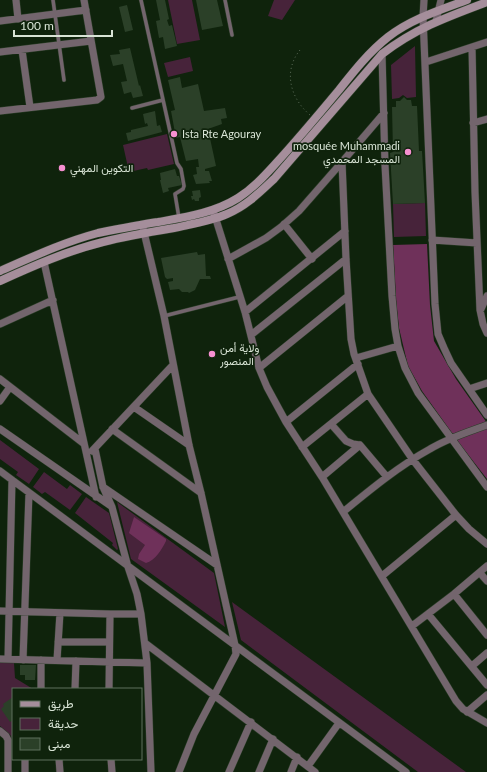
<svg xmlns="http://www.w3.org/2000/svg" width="487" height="772" font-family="Lato,Vazirmatn,sans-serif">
<rect width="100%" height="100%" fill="#0f230c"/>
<path fill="#47233a" d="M168 0H192L200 40 177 44Z
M274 0H295L282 20 268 16Z
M415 46 416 97 407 98 403 95 399 98 392 99 391 65Z
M190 57 193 71 168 77 164 63Z
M167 134 174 164 148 170 147 168 129 172 123 145Z
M425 203 426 236 394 237 393 204Z
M0 440 39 469 29 484 16 475 18 472 0 459Z
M44 472 67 489 70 485 82 494 70 510 45 492 42 494 33 487Z
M86 497 109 513 118 549 117 550 112 545 113 543 75 513Z
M117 502 214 573 225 627 131 559Z
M232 602 466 772H418L241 640Z
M0 663H14L15 678 33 689H13V745L11 736 0 726Z"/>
<path fill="#6f315a" d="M427 244 430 305 434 341 456 379 487 423V479L459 443 422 391 408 366 399 328 396 300 393 245Z
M134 517 166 539V541C162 549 155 561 146 563L138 559 139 554 145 545 129 533Z"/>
<path fill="#2b4028" d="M156 0H165L169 19 167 20 169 26 172 25 177 46 165 49 163 37 159 38 156 21 160 20Z
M196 0H217L223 26 202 30Z
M127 5 133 30 125 32 119 7Z
M130 48 139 86 140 85 143 96 133 98 131 92 124 94 121 82 127 81 123 64 113 66 110 55 120 54 119 50Z
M180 77 182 88 198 84 204 111 225 108 227 118 221 119 222 124 208 129 216 166 205 169V171H209L212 181H209L210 183 196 184 193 175 197 174 196 167H199L198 159 186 161 180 137 176 138 171 111 175 110 168 80Z
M404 97 407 100H411L412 106H417L419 151H422L425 203 393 204 390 153 393 152 392 107H396V101H400Z
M155 111 157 126 160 125 162 132 128 141 126 133 131 132V130L148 126 147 123 145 124 143 114Z
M175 169 177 176H179L182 185 168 188 169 191 163 193 160 180H161L160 173Z
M200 190 201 197 199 198V201H195L194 199 192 200 191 196H193L192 191Z
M197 252 198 255 205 254 206 276H210L211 279H200L195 290 189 293 188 292H182L179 289 170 290 168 282 173 281V278L167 279 165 277 161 258Z
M20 665H36L35 680H25V675H20Z
M13 697V720L10 722 1 709 4 706 3 704Z"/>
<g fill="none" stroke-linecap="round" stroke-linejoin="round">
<defs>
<path id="lane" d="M53 0 64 80
M141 0 177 163 181 169 184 186 183 189 175 194 179 218
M225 0 232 35
M132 108 163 100
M164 316 239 297"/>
<path id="street" d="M16 0 18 19
M424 0 423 17 435 304 438 334 444 348 451 363 487 415
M0 21 86 10
M436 21 441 0
M472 47 475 192 480 310 483 324 487 333
M22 50 30 107
M0 52 91 41
M382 54 385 165 392 296 395 329 398 346 405 368 418 393 487 487
M426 62 487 42
M0 111 97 100 101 97 84 0
M473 123 487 119
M342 162 346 259 351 339 354 354 368 394 413 460 456 515 469 529 487 544
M213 210 245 312 259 368 267 387 286 422 322 477 456 701 463 709 487 723
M284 224 312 259
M143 228 164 316 189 445 201 493 235 645 236 654 194 734 179 772
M432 240 477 243
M228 259 266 238 281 227 299 211 342 162 384 113
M44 262 96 497
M481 309 487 296
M245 312 345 231
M0 324 53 300
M251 335 346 259
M356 358 398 346
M259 368 348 296
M0 379 83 443
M469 389 487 383
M0 401 10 387
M134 407 189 445
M286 422 358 364
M331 424 346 441 353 444 360 445 387 477
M0 429 111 506
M112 429 201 493
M302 447 368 394
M95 449 103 487 112 507 128 567 137 594 141 614 147 663 151 772
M92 451 173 365
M0 471 406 772
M322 477 360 445
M103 487 217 565
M343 512C371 489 399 466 430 449 448 438 468 432 487 425
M480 573 487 581
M382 576 456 515
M454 594 487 635
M0 611 110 614H141
M428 614 487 685
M412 626 454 594 487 566
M58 642H109
M145 643 315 772
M0 659 147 663
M8 659 12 480
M23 660 29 493
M41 660V689
M57 660 60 613
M472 666 487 653
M75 689 76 661
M109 689 110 614
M467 712 487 695
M0 731 6 736 8 740V772
M25 759V772
M59 759 60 772
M111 759 112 772
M308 766 339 723
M229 772 251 722
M259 772 273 739
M291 772 297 757"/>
<path id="secondary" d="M0 271C32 257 64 242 98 233 118 229 138 225 158 222 186 217 214 213 238 198 254 188 266 174 278 161 299 138 319 114 339 90 354 71 369 52 388 37 411 19 440 10 467 0
M0 281C33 266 67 251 103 242 126 236 150 232 174 228 192 224 211 221 227 214 246 206 259 193 274 179L382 54C416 28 447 17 487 2"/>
</defs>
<use href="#lane" stroke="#2b3e28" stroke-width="4.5"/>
<use href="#street" stroke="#2b3e28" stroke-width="8"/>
<use href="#secondary" stroke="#2b3e28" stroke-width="9"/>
<path stroke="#5e6f5b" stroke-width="1" stroke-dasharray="1 3" stroke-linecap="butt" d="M300 50C283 71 290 98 310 115"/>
<use href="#lane" stroke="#73656d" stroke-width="3.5"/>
<use href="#street" stroke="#73656d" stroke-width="7"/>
<use href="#secondary" stroke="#a58e9b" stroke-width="8"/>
</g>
<g fill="#f690d1" stroke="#0f230c" stroke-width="1.5">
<circle cx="174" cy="134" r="4"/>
<circle cx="408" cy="152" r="4"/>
<circle cx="62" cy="168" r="4"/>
<circle cx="212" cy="354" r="4"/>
</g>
<g text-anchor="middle" stroke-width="3.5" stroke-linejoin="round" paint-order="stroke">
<g font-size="11" fill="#d8e4d5" stroke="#0f230c" text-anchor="start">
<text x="182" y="138">Ista Rte Agouray</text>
<text x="400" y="150" text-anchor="end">mosquée Muhammadi<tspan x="400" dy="13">المسجد المحمدي</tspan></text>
<text x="70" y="172">التكوين المهني</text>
<text x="220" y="352">ولاية أمن<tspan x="220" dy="13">المنصور</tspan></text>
</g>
</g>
<rect x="12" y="688" width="130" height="72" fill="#0f230c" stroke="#5f705c"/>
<rect x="20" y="701" width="20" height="6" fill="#a58e9b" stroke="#5f705c"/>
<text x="48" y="708" font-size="12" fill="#d8e4d5">طريق</text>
<rect x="20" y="718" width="20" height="12" fill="#47233a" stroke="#5f705c"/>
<text x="48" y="728" font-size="12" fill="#d8e4d5">حديقة</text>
<rect x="20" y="738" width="20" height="12" fill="#2b4028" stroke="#5f705c"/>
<text x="48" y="748" font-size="12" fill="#d8e4d5">مبنى</text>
<path d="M14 30v6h98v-6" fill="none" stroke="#d8e4d5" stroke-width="2"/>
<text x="20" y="30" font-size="12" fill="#d8e4d5" stroke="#0f230c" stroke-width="3" paint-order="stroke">100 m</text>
</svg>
